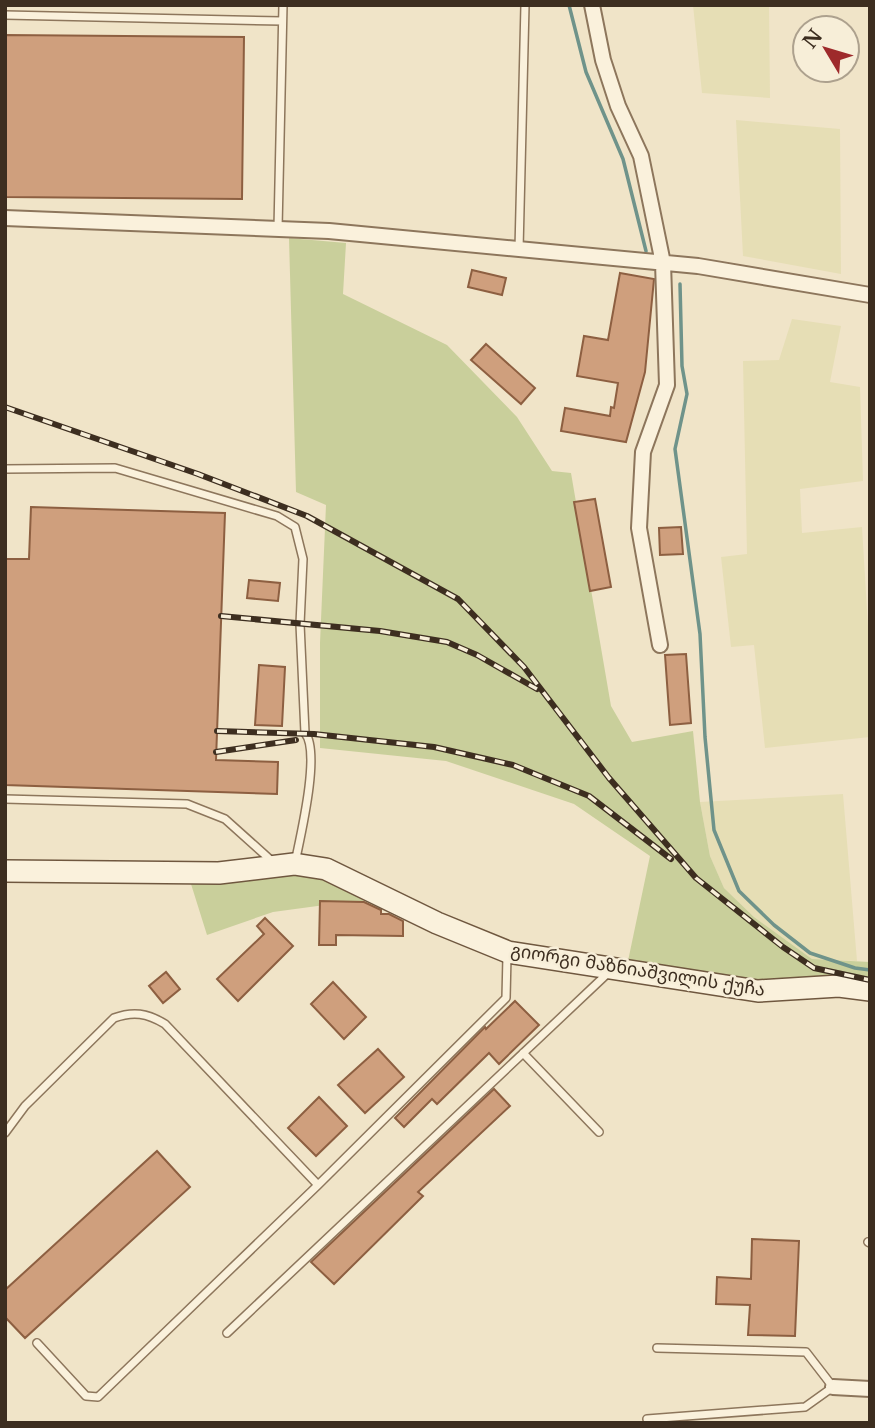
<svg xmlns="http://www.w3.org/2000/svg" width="875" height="1428" font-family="'Libre Baskerville','Noto Sans Georgian',serif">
<rect width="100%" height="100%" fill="#f0e4c8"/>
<path fill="#e6deb5" d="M693 5H769L770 98 702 93Z
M736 120 840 129 841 274 743 256Z
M792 319 841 326 830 382 860 387 863 481 800 489 802 533 862 527 870 660V737L765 748 754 645 731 647 721 557 747 554 743 361 779 360Z
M843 794 857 961 812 959 754 917 724 888 710 856 700 802Z"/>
<path fill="#c9cf9b" d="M289 238 346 243 343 294 447 345 517 417 552 471 571 473 611 706 632 742 693 731 700 802 710 856 724 888 754 917 812 959 870 962V984H759L628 961 650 856 574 804 446 761 320 748V643L326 505 296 492Z
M305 873 329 878 381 912 347 902 273 912 207 935 191 884Z"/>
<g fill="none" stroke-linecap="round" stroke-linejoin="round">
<path stroke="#6f938a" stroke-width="3.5" d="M569 5 586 72 623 159 646 251
M680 284 682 366 687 394 675 449 700 634 705 737 714 830 739 891 774 925 810 953 855 968 870 970"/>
</g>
<path fill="#cf9f7d" stroke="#8d5f41" stroke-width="2" d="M5 35 244 37 242 199 5 197Z
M472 270 506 278 502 295 468 287Z
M620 273 654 279 645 372 626 442 561 431 565 408 610 416 611 407 614 408 618 383 577 376 584 336 608 340Z
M486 344 535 388 521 404 471 360Z
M595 499 611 587 590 591 574 502Z
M31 507 225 513 216 760 278 762 277 794 5 785V559H29Z
M681 527 683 554 660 555 659 528Z
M249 580 280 583 278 601 247 598Z
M686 654 691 723 670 725 665 655Z
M259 665 285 667 282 726 255 725Z
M320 901 364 902 381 910V914H389L403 921V936L336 935V945H319Z
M265 918 293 946 238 1001 217 979 264 934 257 926Z
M166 972 180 989 163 1003 149 986Z
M333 982 366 1017 344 1039 311 1004Z
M515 1001 539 1025 499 1064 489 1053 437 1104 432 1099 404 1127 395 1118 485 1027 486 1029Z
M378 1049 404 1077 365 1113 338 1085Z
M494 1089 510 1106 418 1192 423 1196 334 1284 311 1262Z
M319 1097 347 1126 316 1156 288 1128Z
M157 1151 190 1187 25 1338 5 1317V1290Z
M752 1239 799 1241 795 1336 748 1335 750 1305 716 1304 717 1277 751 1279Z"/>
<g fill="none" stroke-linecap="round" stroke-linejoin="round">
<defs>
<path id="lane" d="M5 15 282 21
M278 228 283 5
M519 249 525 5
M5 469 115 468 277 516 295 527 303 559 300 624 305 733C321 752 300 838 295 863
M5 799 187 804 225 819 274 863
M523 1053 599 1132
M5 1133 25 1106 114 1018C133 1011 147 1013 165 1024L318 1185
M868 1242 870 1243
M227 1333 608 973
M37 1343 86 1396 98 1397 318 1185 506 998 507 956
M647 1419 805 1407 833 1387 806 1352 657 1348"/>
<path id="street" d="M592 5 603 60 618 106 641 156 663 263 667 385 643 452 639 528 660 645
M5 218 329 231 698 266 870 295
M833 1387 870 1389"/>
<path id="secondary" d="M5 871 219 873 294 864 326 869 437 923 508 952 758 991 839 986 870 990"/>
</defs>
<use href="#lane" stroke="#8d765c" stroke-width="10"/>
<use href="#street" stroke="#8d765c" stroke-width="18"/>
<use href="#secondary" stroke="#6f573f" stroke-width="24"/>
<use href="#lane" stroke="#faf1dc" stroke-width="7"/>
<use href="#street" stroke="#faf1dc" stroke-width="14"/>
<use href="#secondary" stroke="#faf1dc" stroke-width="21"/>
<defs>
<path id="rail" d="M5 407 198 474 307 516 458 599 524 667 609 778 696 878 783 947 814 968 870 980
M221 616 380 631 447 642 477 655 537 689
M217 731 314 734 434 747 513 765 589 796 671 859
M216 752 296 740"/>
</defs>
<use href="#rail" stroke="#3d2e20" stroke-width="6"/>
<use href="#rail" stroke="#f7eed8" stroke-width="3.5" stroke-dasharray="10" stroke-linecap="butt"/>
</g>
<g text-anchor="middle" stroke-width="5" stroke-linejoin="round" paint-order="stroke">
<g font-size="18" fill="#3d2e20" stroke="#f7eed8">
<text transform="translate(638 970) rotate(9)" y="6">გიორგი მაზნიაშვილის ქუჩა</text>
</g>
</g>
<rect width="875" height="1428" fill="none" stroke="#3d2e20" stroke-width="14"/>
<g transform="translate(826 49) rotate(308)"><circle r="33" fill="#f7eed8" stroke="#ada18e" stroke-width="2"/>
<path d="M0-5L12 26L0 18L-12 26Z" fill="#9e2a2b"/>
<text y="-10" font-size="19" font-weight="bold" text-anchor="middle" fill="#3d2e20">N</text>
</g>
</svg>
